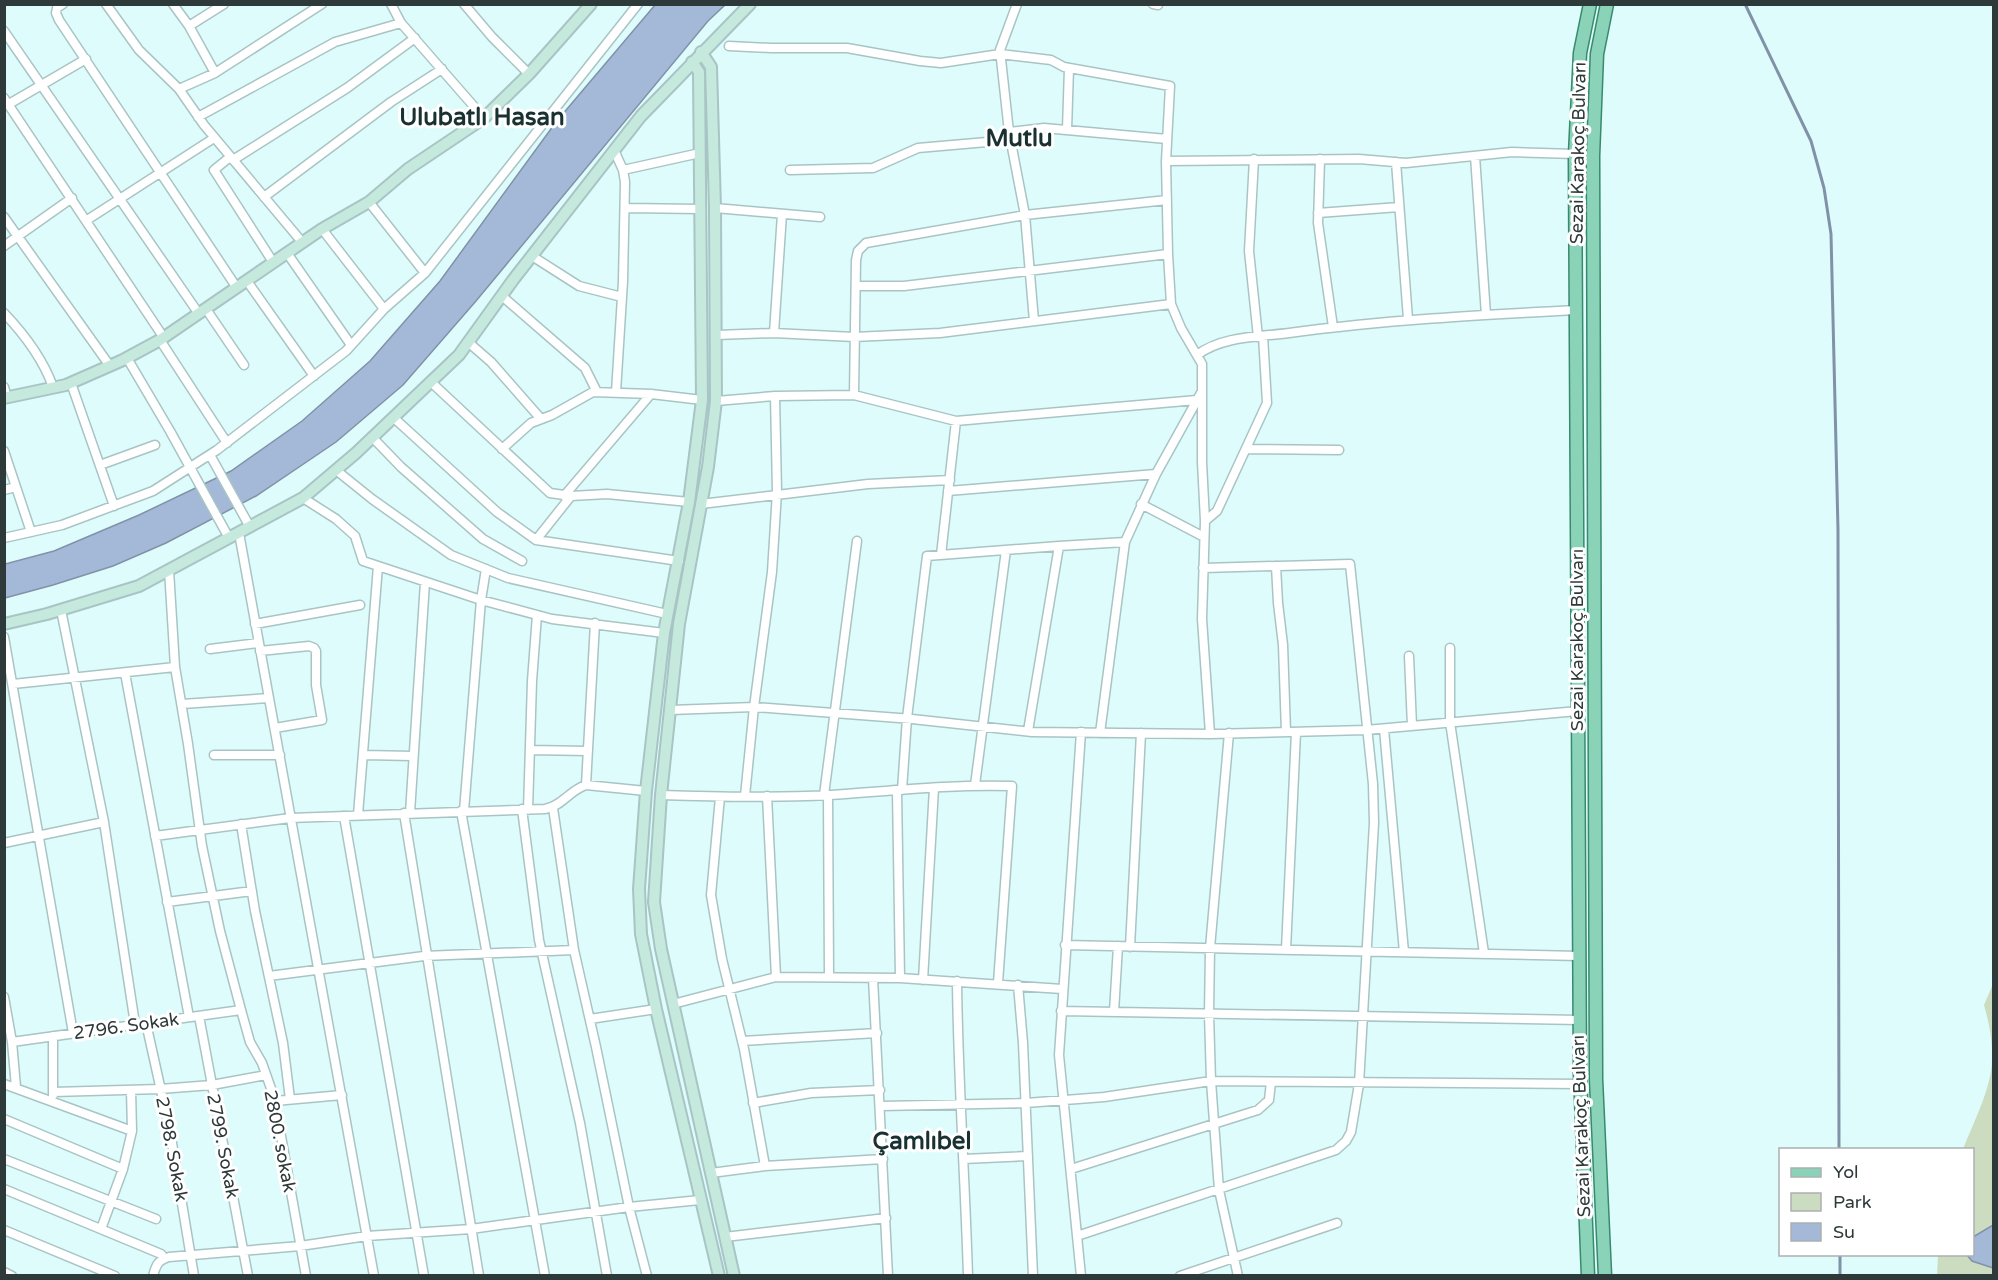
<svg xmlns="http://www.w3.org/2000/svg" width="1998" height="1280" font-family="'Varela Round',sans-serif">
<rect width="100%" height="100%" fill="#dffcfc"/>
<path fill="#ccdcc1" d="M1993 984V1275L1937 1276 1938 1255 1972 1254V1150L1963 1149C1973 1124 1992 1086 1992 1060 1993 1041 1989 1023 1984 1005Z"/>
<path fill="#a4b8d7" stroke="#8192a8" stroke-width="1.5" d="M655 5H725L708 21 476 301 403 385 336 442 256 496 166 543 113 566 53 585 5 598V564L54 551 139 515 231 471 302 421 370 361 440 281 556 122Z
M1993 1225V1268L1972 1261 1967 1255 1972 1254 1973 1237Z"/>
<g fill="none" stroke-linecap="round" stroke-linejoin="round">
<path stroke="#8192a8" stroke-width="3" d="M1745 4 1811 141 1824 188 1831 234 1838 530 1839 1150
M1840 1254V1276"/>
<defs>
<path id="minor" d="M63 4 57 8 56 13 59 20 237 288
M106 4 139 50 179 89 204 125 302 242
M173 4 189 26 215 73
M391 4 401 23 484 118
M464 4 492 37 529 74
M1017 4 1000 50 1009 132 1025 215 1034 321
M1153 4 1158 5
M189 26 224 4
M4 31 199 314
M729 46 771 48H847L920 61 941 63 1000 54 1051 60 1064 67 1170 86 1166 161 1168 254 1171 304 1181 328 1202 364V462L1205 521 1202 619 1210 734
M179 89 215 73 322 4
M4 98 164 338
M9 104 86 59
M198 117 335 42 401 23
M1067 130 1069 68
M1009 132 1044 128 1167 139
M614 150 623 170 625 182 623 281 616 392
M1475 156 1486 315
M230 157 214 170 273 262
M1254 159 1249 251 1258 337
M1320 159 1318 223 1333 327
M233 160 347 88 415 38
M1166 161 1359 159 1406 163 1512 152 1575 154
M1396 162 1408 319
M623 170 700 153
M790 170 873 168 918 148 1010 140
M264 197 391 102 442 69
M369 202 425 273
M625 208 700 209
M715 208 820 217
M1318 213 1399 207
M4 217 110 366
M87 220 214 138
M322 229 384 309
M4 246 72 198
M287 253 351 345
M532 256 579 286 622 297
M247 281 314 376
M856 286H904L1168 254
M502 296 585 368 597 392
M206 309 244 365
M4 313C25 335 43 359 53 387
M774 333 782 214
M716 335 774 333 854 337 940 333 1171 304
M160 340 227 443
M468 342 491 362 541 419
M1197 355C1222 336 1258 337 1289 333 1384 320 1480 315 1576 310
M127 358 170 431 229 538
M71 383 114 506
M432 383 550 493 571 496 607 494 689 502
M4 387 7 398
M854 395 956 421 1197 400
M716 401 775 396 854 395 856 260 858 251 866 243 1025 215 1167 200
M394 418 497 512 536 540 679 561
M373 438 401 467 483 539 522 561
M502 449 531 423 552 415 593 392 651 394 702 400
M1247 449 1339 450
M4 451 31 532
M210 455 250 527
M100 465 155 445
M336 470 372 499 451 555 508 578 667 614
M4 490 16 487
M948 491 1156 474
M564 496 651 394
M303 498 336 519 355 536 363 561 481 600 552 619 664 633
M701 504 868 484 950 480
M1141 504 1204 537
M1205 521 1217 511 1267 403 1263 336
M239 533 374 1276
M4 538 62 525 153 491 217 450 346 351 384 309 425 273 638 4
M536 540 571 496
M1059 546 1125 542
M941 555 956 421
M1276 566 1278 603 1283 645 1286 732
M169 570 175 667 188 744 202 846 220 931 241 1010 250 1042 262 1063 274 1097 306 1276
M61 610 104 822 135 1024
M255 624 360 605
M4 637 73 1033
M1450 648V722L1484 953
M210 649 258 643
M260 651 309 646 314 648 316 651V685L322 720 275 728
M1409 656 1412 726
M125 673 189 1017
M13 684 175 667
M182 704 269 698
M670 710 754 707 912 719 1032 732 1210 734 1366 730 1578 711
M1384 729 1404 952
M1081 732 1059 1055 1081 1276
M1100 733 1125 542 1156 474 1201 393
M1229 733 1210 948 1209 1014 1211 1081 1219 1190 1238 1276
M530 750 588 751
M214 755H280
M364 755 413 756
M586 785 595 623
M975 785 1006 550
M897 790 900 978
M902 790 907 718 927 556 1059 546 1028 731
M661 795C717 797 773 798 830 795 890 791 951 784 1012 786L998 983
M824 795 857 541
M828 795 829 977
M745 796 754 707 772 572 777 492 775 396
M767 796 776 977
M720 797 711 895 722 959 744 1049 765 1166
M553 808 574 950 596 1047 629 1207 647 1276
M522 809 539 940 580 1123 607 1276
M528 810 532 681 537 615
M461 811 545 1276
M464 811 481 600 486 569
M404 813 479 1276
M410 813 425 582
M358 815 378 566
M344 816 424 1276
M241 824 255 911 283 1043 290 1099
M155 836 290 818 545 809C562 806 570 790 586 785L646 791
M4 843 104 822
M167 902 252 891
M1065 945 1579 956
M1130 947 1141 733
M1286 950 1296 732
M269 976 424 956 574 950
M873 978 888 1276
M923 980 934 788
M957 981C958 1079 965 1177 968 1276
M1018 985 1023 1043 1033 1276
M4 997 12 1042 16 1087
M673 1004 776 977 900 978 1062 989
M1061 1011 1580 1020
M1114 1012 1118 946
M199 1016 248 1276
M590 1019 656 1009
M146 1023 170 1131 194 1276
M53 1036V1095
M742 1041 877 1033
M12 1042 241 1010
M4 1084 132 1131
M53 1092 160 1089 212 1085 266 1075
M275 1101 342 1095
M753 1103 811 1093 880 1090
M881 1106 1026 1103 1104 1097 1211 1081 1580 1084
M4 1119 123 1169
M4 1159 156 1219
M964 1159 1028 1156
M1071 1169 1258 1110 1269 1100 1271 1082
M711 1173 765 1166 883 1159
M4 1189 161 1254 164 1258
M101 1229 123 1169 132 1131 131 1090
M4 1230 115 1276
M1077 1236 1336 1150 1346 1141 1351 1132 1359 1084 1374 823 1373 784 1350 564 1203 568
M725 1237 886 1218
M4 1272 12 1276
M153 1276C156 1265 158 1260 169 1257L300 1246 367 1236 471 1229 629 1207 700 1200
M1180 1276 1337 1223"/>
<path id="secondary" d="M701 52 711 67 715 208 716 401 708 467 679 624 661 795 654 902 661 949 734 1276
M692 62 699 72 702 400 689 502 664 633 646 791 639 889 641 934 656 1009 719 1276
M4 398 66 385 123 360 160 340 322 229 369 202 408 169 484 118 529 74 591 4
M4 624 47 614 139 586 303 498 356 453 459 355 513 280 641 116 750 4"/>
<path id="primary" d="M1588 1276 1580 1073 1575 154 1580 53 1590 4
M1605 1276 1596 1079 1593 156 1597 54 1607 4"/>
</defs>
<use href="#minor" stroke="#a9c4c4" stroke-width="11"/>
<use href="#secondary" stroke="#a9c4c4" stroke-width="14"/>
<use href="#primary" stroke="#388a6d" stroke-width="15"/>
<use href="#minor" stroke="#fff" stroke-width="8"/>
<use href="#secondary" stroke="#c5e9dc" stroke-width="10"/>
<use href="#primary" stroke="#8bd3b8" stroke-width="12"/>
</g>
<g text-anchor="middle" stroke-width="6" stroke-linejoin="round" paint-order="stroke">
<g font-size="18" fill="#2e3939" stroke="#fff">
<text transform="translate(1578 153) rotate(-89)" y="6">Sezai Karakoç Bulvarı</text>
<text transform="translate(1577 640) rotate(-90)" y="6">Sezai Karakoç Bulvarı</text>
<text transform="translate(126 1026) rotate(-8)" y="6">2796. Sokak</text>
<text transform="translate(1581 1126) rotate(-92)" y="6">Sezai Karakoç Bulvarı</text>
<text transform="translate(280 1141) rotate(79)" y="6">2800. sokak</text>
<text transform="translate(223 1146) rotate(79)" y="6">2799. Sokak</text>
<text transform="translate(172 1149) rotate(79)" y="6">2798. Sokak</text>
</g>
<g font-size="24" font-weight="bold" fill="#193131" stroke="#fff">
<text x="482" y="125">Ulubatlı Hasan</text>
<text x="1019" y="146">Mutlu</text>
<text x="922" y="1149">Çamlıbel</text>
</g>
</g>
<rect width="1998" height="1280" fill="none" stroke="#2e3939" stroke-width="12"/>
<rect x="1779" y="1148" width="195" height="108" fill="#ffffff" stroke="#abb0b0" stroke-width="1.5"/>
<rect x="1791" y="1168" width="30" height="9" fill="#8bd3b8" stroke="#abb0b0" stroke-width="1.5"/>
<text x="1833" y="1178" font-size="18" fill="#2e3939">Yol</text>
<rect x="1791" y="1193" width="30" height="18" fill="#ccdcc1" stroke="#abb0b0" stroke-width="1.5"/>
<text x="1833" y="1208" font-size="18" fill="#2e3939">Park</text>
<rect x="1791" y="1223" width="30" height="18" fill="#a4b8d7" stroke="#abb0b0" stroke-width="1.5"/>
<text x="1833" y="1238" font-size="18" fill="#2e3939">Su</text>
</svg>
